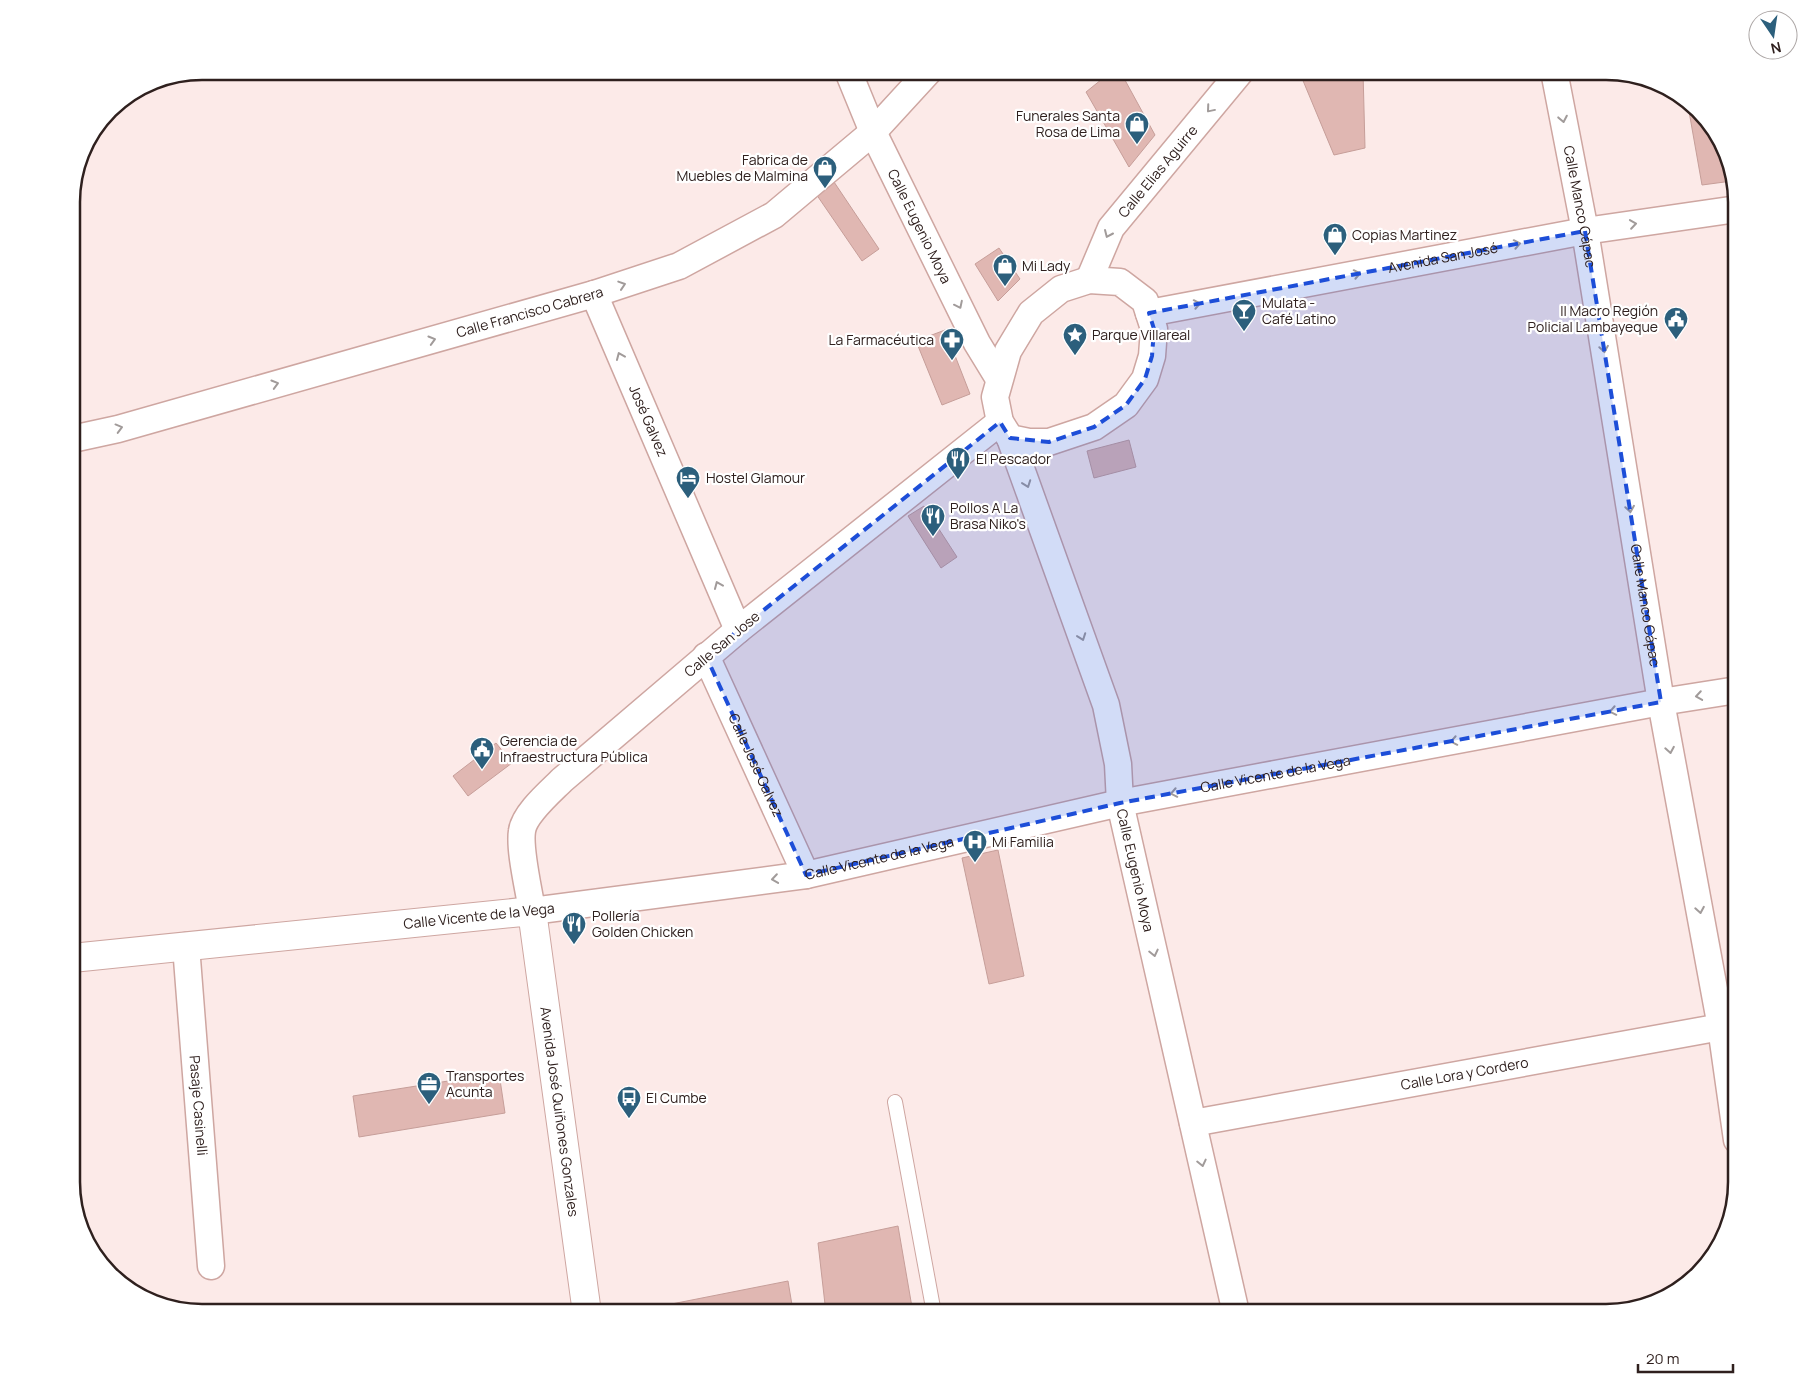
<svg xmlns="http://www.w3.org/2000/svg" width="1808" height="1384" font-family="Manrope,sans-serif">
<rect width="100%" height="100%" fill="#fceae8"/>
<path fill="#e0b7b2" stroke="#c69e99" d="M1112 71H1120L1155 135 1129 167 1086 92Z
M1299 71H1331L1333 76 1363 71 1365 148 1334 155Z
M1687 100 1723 144 1732 181 1702 185Z
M832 179 879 249 862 261 814 191Z
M999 248 1020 279 998 301 975 264Z
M945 330 970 394 942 405 916 341Z
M1129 440 1136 467 1094 478 1087 451Z
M924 506 957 557 941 568 908 516Z
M496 743 512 763 468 796 453 776Z
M998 850 1024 976 989 984 962 858Z
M499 1073 505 1113 359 1137 353 1096Z
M898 1226 913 1313H826L818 1243Z
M788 1281 793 1311 786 1313H626Z"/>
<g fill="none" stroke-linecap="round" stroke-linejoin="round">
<defs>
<path id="service" d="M895 1102 934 1313"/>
<g id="minor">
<path id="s1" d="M848 71 873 132 977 343 999 379"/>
<path id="s2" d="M1554 71 1585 231 1661 702 1721 1027 1737 1140"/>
<path d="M1089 280 1120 282 1145 301 1154 329 1152 356 1145 379 1126 405 1094 427 1049 442H1029L1010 438 1000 422 995 397 1008 351 1031 313 1061 289Z"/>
<path id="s3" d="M1089 280 1111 228 1241 71"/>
<path id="s4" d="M594 294 738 630"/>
<path id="s5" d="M1149 313 1585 231 1737 209"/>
<path id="s6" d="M1000 422 738 630 562 780C550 792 524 814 522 831 519 850 529 890 532 911L806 875 1120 803 1661 702 1737 690"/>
<path id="s7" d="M1010 438 1106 705 1118 764 1120 803 1236 1313"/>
<path id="s8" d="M72 439 118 429 594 294 679 266 774 215 873 132 929 71"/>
<path id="s9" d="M706 656 806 875"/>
<path id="s10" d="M186 946 211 1266"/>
<path id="s11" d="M1193 1123 1721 1027 1737 1026"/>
</g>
<g id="tertiary">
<path id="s12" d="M72 958 532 911 587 1313"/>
</g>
</defs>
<use href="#service" stroke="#cea6a1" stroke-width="16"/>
<use href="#minor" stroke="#cea6a1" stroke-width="29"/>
<use href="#tertiary" stroke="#cea6a1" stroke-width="30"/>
<use href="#service" stroke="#fff" stroke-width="14"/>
<use href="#minor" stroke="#fff" stroke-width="26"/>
<use href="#tertiary" stroke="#fff" stroke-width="28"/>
</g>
<defs><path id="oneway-chevron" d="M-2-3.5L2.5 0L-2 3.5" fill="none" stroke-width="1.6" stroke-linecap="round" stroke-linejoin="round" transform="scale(1.25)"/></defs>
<g stroke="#a19b9a">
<use href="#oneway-chevron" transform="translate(1210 109) rotate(130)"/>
<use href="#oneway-chevron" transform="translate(1563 119) rotate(79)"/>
<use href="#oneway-chevron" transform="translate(1633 224) rotate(-8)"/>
<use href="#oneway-chevron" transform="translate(1108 234) rotate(114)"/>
<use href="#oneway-chevron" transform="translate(1517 244) rotate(-11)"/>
<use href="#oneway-chevron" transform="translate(1357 274) rotate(-11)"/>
<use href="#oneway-chevron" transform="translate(622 285) rotate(-18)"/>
<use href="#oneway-chevron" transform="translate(1197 304) rotate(-11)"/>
<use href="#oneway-chevron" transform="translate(959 305) rotate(64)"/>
<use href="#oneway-chevron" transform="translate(432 340) rotate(-16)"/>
<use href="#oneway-chevron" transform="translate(1604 349) rotate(81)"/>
<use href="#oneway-chevron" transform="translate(620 356) rotate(-113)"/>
<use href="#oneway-chevron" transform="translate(275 384) rotate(-16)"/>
<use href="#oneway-chevron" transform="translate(119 428) rotate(-15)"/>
<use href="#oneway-chevron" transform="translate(1027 484) rotate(70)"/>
<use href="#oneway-chevron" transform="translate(1630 509) rotate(81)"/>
<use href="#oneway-chevron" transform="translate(718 585) rotate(-113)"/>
<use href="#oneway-chevron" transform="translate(1082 637) rotate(70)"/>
<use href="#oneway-chevron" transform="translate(1699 696) rotate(171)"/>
<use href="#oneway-chevron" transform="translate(1613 711) rotate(169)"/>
<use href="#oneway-chevron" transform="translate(1454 741) rotate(169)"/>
<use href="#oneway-chevron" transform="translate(1670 750) rotate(80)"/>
<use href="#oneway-chevron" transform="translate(1174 793) rotate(169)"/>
<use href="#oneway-chevron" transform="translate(775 879) rotate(172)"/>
<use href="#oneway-chevron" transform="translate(1700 910) rotate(80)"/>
<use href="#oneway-chevron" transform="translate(1154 953) rotate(77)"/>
<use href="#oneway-chevron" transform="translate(1202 1163) rotate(77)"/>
</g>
<path fill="#1d4ed8" fill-opacity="0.2" stroke="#1d4ed8" stroke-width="4" stroke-dasharray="10 6" stroke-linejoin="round" d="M1585 231 1661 702 1120 803 806 875 706 656 1000 422 1010 438 1049 442 1094 427 1126 405 1145 379 1152 356 1154 329 1149 313Z"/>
<defs>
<symbol id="shop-pin" viewBox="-11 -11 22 30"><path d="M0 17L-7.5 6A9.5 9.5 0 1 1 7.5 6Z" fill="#2c5f7c" stroke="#fff"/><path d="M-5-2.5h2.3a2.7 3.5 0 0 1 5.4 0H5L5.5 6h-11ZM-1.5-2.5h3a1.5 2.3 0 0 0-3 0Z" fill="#fff"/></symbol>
<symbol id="bar-pin" viewBox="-11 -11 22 30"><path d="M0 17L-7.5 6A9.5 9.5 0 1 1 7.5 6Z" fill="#2c5f7c" stroke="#fff"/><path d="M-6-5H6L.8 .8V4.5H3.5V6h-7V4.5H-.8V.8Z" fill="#fff"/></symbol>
<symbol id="civic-pin" viewBox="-11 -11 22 30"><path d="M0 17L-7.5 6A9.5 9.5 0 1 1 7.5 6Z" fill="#2c5f7c" stroke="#fff"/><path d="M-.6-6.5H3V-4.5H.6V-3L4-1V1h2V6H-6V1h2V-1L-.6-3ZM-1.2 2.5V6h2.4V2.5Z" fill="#fff"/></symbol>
<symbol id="sight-pin" viewBox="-11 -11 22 30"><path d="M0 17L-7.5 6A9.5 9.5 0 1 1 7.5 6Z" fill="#2c5f7c" stroke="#fff"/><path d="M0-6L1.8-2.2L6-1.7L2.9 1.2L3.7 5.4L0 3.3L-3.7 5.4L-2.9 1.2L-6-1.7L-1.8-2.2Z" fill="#fff"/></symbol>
<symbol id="pharmacy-pin" viewBox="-11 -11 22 30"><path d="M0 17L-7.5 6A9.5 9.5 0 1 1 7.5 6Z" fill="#2c5f7c" stroke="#fff"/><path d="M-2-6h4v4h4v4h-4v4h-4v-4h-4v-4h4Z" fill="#fff"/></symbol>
<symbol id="restaurant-pin" viewBox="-11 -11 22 30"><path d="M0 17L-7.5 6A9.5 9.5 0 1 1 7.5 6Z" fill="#2c5f7c" stroke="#fff"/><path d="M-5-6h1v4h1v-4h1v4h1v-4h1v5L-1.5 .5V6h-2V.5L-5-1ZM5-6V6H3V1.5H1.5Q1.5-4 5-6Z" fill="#fff"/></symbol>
<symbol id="hotel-pin" viewBox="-11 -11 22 30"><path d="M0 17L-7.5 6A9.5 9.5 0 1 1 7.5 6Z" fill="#2c5f7c" stroke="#fff"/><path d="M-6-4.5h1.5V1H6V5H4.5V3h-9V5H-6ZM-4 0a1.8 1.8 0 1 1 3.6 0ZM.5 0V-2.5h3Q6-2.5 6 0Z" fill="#fff"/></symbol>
<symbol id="hospital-pin" viewBox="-11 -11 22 30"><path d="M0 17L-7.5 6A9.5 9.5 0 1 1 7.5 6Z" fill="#2c5f7c" stroke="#fff"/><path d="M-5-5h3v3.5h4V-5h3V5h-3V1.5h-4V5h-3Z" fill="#fff"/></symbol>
<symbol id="office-pin" viewBox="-11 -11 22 30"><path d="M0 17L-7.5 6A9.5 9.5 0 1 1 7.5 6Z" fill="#2c5f7c" stroke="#fff"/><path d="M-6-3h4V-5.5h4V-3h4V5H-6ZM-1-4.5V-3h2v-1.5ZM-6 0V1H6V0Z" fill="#fff"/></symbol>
<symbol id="bus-pin" viewBox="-11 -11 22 30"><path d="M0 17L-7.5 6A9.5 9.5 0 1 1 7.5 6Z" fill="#2c5f7c" stroke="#fff"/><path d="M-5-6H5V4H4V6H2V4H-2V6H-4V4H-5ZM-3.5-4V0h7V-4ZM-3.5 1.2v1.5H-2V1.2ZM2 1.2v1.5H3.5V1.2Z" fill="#fff"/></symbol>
</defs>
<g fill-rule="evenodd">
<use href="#shop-pin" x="1123" y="110" width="28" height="38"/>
<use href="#shop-pin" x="811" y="154" width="28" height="38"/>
<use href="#shop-pin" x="1321" y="221" width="28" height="38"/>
<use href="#shop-pin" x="991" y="252" width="28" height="38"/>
<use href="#bar-pin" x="1230" y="297" width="28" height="38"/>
<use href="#civic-pin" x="1662" y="305" width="28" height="38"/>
<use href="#sight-pin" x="1061" y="321" width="28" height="38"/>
<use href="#pharmacy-pin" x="938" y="326" width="28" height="38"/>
<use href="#restaurant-pin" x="944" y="445" width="28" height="38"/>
<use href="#hotel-pin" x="674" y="464" width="28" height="38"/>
<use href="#restaurant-pin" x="919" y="502" width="28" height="38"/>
<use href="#civic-pin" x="468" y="735" width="28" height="38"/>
<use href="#hospital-pin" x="961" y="828" width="28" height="38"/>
<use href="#restaurant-pin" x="560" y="910" width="28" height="38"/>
<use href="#office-pin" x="415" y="1070" width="28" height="38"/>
<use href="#bus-pin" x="615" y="1084" width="28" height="38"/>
</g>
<g text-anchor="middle" stroke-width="4.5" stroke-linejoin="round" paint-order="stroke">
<g font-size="14" fill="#2f201e" stroke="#fff" text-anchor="start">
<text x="1120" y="121" text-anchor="end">Funerales Santa<tspan x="1120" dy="16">Rosa de Lima</tspan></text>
<text x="808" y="165" text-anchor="end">Fabrica de<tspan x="808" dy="16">Muebles de Malmina</tspan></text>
<text x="1352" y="240">Copias Martinez</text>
<text x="1022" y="271">Mi Lady</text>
<text x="1262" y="308">Mulata -<tspan x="1262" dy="16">Café Latino</tspan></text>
<text x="1658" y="316" text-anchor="end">II Macro Región<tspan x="1658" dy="16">Policial Lambayeque</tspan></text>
<text x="1092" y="340">Parque Villareal</text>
<text x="934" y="345" text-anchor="end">La Farmacéutica</text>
<text x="976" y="464">El Pescador</text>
<text x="706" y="483">Hostel Glamour</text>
<text x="950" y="513">Pollos A La<tspan x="950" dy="16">Brasa Niko's</tspan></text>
<text x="500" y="746">Gerencia de<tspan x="500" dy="16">Infraestructura Pública</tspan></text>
<text x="992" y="847">Mi Familia</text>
<text x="592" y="921">Pollería<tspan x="592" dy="16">Golden Chicken</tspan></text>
<text x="446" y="1081">Transportes<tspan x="446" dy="16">Acunta</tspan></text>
<text x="646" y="1103">El Cumbe</text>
</g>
<g font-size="14" fill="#2f201e" stroke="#fff">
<text dy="5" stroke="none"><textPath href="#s3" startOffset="130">Calle Elias Aguirre</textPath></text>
<text dy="5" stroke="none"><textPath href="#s2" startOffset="138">Calle Manco Cápac</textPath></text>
<text dy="5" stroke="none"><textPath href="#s1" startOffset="171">Calle Eugenio Moya</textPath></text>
<text dy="5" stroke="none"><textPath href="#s5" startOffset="299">Avenida San José</textPath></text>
<text dy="5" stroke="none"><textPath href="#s8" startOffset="475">Calle Francisco Cabrera</textPath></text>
<text dy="5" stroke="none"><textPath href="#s4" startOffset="138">José Galvez</textPath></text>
<text dy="5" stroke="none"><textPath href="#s2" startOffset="542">Calle Manco Cápac</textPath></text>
<text transform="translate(722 644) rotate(-40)" y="5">Calle San Jose</text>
<text dy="5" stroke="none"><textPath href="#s9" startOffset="120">Calle José Galvez</textPath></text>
<text dy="5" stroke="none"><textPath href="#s6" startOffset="1469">Calle Vicente de la Vega</textPath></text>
<text dy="5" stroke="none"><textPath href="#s6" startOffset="1064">Calle Vicente de la Vega</textPath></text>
<text dy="5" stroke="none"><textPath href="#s7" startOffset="452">Calle Eugenio Moya</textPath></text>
<text transform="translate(479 916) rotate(-6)" y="5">Calle Vicente de la Vega</text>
<text dy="5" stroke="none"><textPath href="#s11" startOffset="276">Calle Lora y Cordero</textPath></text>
<text dy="5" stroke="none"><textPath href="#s10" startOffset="160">Pasaje Casinelli</textPath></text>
<text dy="5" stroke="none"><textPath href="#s12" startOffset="665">Avenida José Quiñones Gonzales</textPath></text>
</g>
</g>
<path d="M0 0H1808V1384H0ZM202 80H1606A122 122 0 0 1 1728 202V1182A122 122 0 0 1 1606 1304H202A122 122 0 0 1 80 1182V202A122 122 0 0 1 202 80Z" fill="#fff" fill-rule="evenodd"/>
<path fill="none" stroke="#2f201e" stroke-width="2.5" d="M202 80H1606A122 122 0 0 1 1728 202V1182A122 122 0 0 1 1606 1304H202A122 122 0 0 1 80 1182V202A122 122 0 0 1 202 80Z"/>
<g transform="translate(1773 35) rotate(167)"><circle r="24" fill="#ffffff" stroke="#aca6a5"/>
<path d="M0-4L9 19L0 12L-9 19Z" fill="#2c5f7c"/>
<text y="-8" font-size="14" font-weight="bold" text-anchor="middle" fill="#2f201e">N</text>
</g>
<path d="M1638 1364v8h95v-8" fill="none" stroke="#2f201e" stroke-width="2.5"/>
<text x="1646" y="1364" font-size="15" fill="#2f201e" stroke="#ffffff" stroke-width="4" paint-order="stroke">20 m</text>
</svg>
